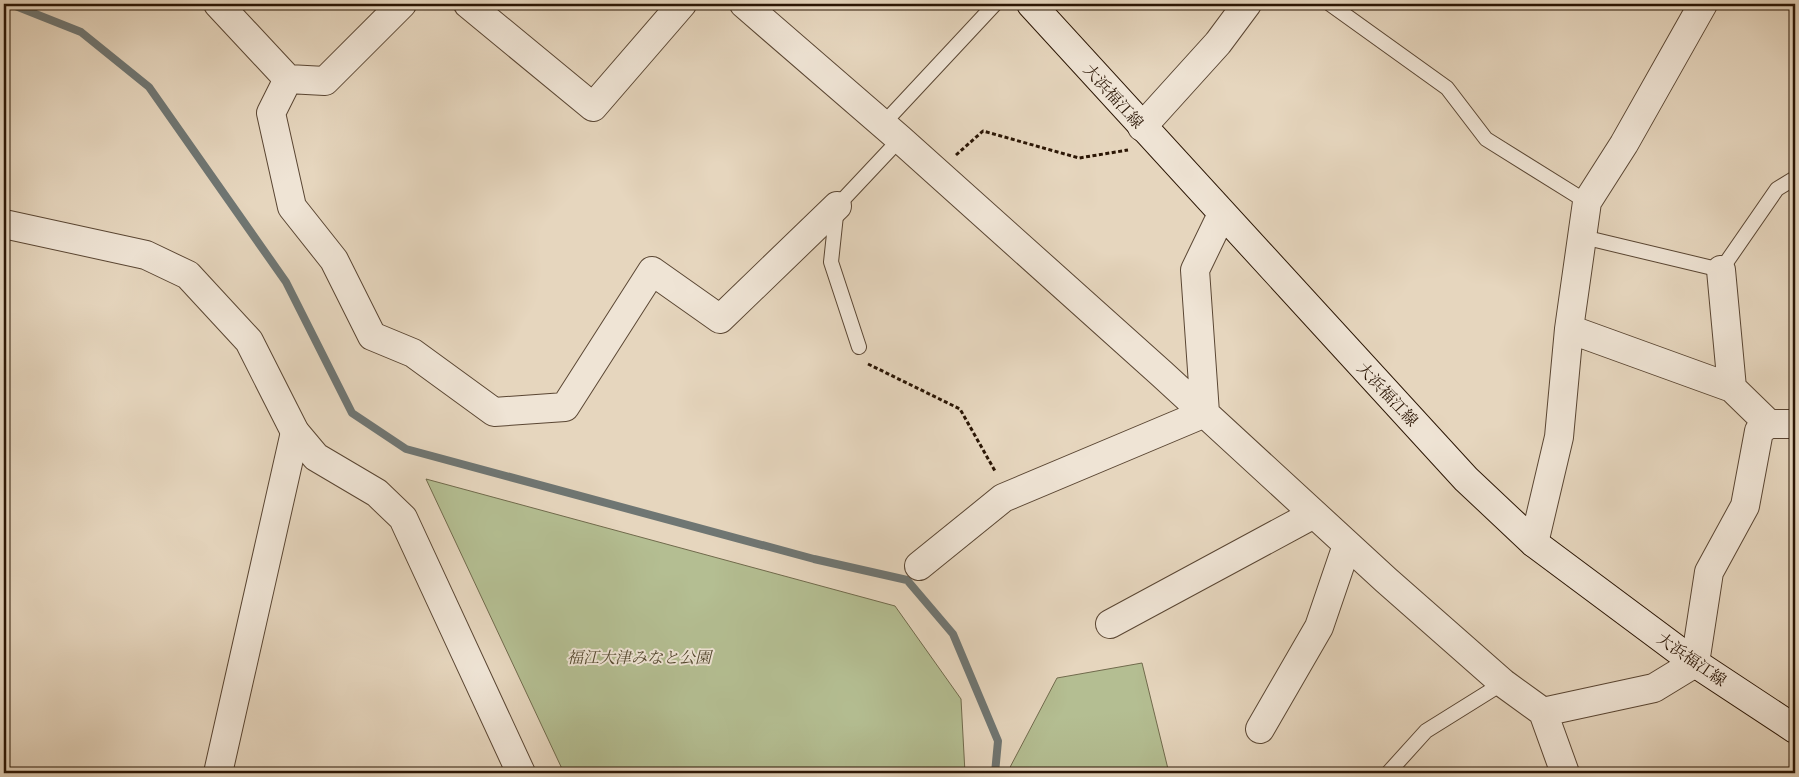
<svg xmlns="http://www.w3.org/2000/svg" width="1799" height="777" font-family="'Gentium Book Plus','Noto Serif JP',serif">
<rect width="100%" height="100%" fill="#e6d6be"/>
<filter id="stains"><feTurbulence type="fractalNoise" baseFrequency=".004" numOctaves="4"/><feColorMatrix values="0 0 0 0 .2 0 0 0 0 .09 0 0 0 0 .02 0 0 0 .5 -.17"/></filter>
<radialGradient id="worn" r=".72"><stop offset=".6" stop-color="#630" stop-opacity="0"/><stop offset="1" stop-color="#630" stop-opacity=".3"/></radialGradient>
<path fill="#b4be92" stroke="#706a4c" d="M426 479 895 606 961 699 965 773H564Z
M1142 663 1169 773H1007L1057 678Z"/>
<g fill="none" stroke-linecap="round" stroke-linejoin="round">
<path stroke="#6f7673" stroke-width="8" d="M13 5 81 32 149 87 286 282 352 413 406 449 814 559 907 580 953 634 998 741 995 773"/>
<defs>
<path id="service" d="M1330 4 1447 88 1486 139 1587 202
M883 124 995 4
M1583 237 1721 270 1777 189 1795 178
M859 347 831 262 837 206 900 139
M1388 773 1426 731 1503 683"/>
<path id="minor" d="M218 4 288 79 325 81 402 4
M468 4 593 107 682 4
M744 4 900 139 1162 374 1386 580 1503 683 1543 712 1654 688 1695 663 1709 572 1745 506 1759 431 1769 424H1795
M288 79 271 113 292 207 334 260 372 336 413 353 494 412 565 407 652 271 720 319 837 206
M1142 127 1218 43 1247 4
M4 224 146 255 188 275 249 341 295 432 316 457 377 493 403 518 521 773
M1721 270 1732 388
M1569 329 1732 388 1769 424
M1534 543 1559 437 1569 329 1587 202 1624 144 1703 4
M919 566 1003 498 1205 413 1195 270 1222 214
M1110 624 1314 514
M1543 712 1565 773
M1260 729 1319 627 1347 545"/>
<path id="tertiary" d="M218 773 295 432"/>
<path id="secondary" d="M1031 4 1466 479 1534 543 1695 663 1795 729"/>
</defs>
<use href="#service" stroke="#5a4633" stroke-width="16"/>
<use href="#minor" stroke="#5a4633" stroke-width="30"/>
<use href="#tertiary" stroke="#5a4633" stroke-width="30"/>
<use href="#secondary" stroke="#2b1605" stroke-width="30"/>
<path stroke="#2b1605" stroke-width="3" stroke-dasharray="4 2.5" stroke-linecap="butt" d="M956 155 983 131 1079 158 1128 150
M868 364 960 409 995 471"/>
<use href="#service" stroke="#efe4d5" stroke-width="14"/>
<use href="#minor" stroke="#efe4d5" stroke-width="28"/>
<use href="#tertiary" stroke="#efe4d5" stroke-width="28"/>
<use href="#secondary" stroke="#efe4d5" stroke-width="28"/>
</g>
<g text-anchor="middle" stroke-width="4" stroke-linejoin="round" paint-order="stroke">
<g font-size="16" fill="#2b1605" stroke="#efe4d5">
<text transform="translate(1114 96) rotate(48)" y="6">大浜福江線</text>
<text transform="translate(1388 394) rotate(47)" y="6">大浜福江線</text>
<text transform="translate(1692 659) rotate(35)" y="6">大浜福江線</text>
</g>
<g font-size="16" font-style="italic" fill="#54482f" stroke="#efe4d5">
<text x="639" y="663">福江大津みなと公園</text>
</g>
</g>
<rect width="1799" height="777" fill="none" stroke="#e6d6be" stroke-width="20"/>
<rect x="5" y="5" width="1789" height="767" fill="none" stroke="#2b1605" stroke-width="2.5"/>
<rect x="10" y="10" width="1779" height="757" fill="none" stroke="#2b1605"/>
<rect width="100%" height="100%" filter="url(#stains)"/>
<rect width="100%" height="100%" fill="url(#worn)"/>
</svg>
